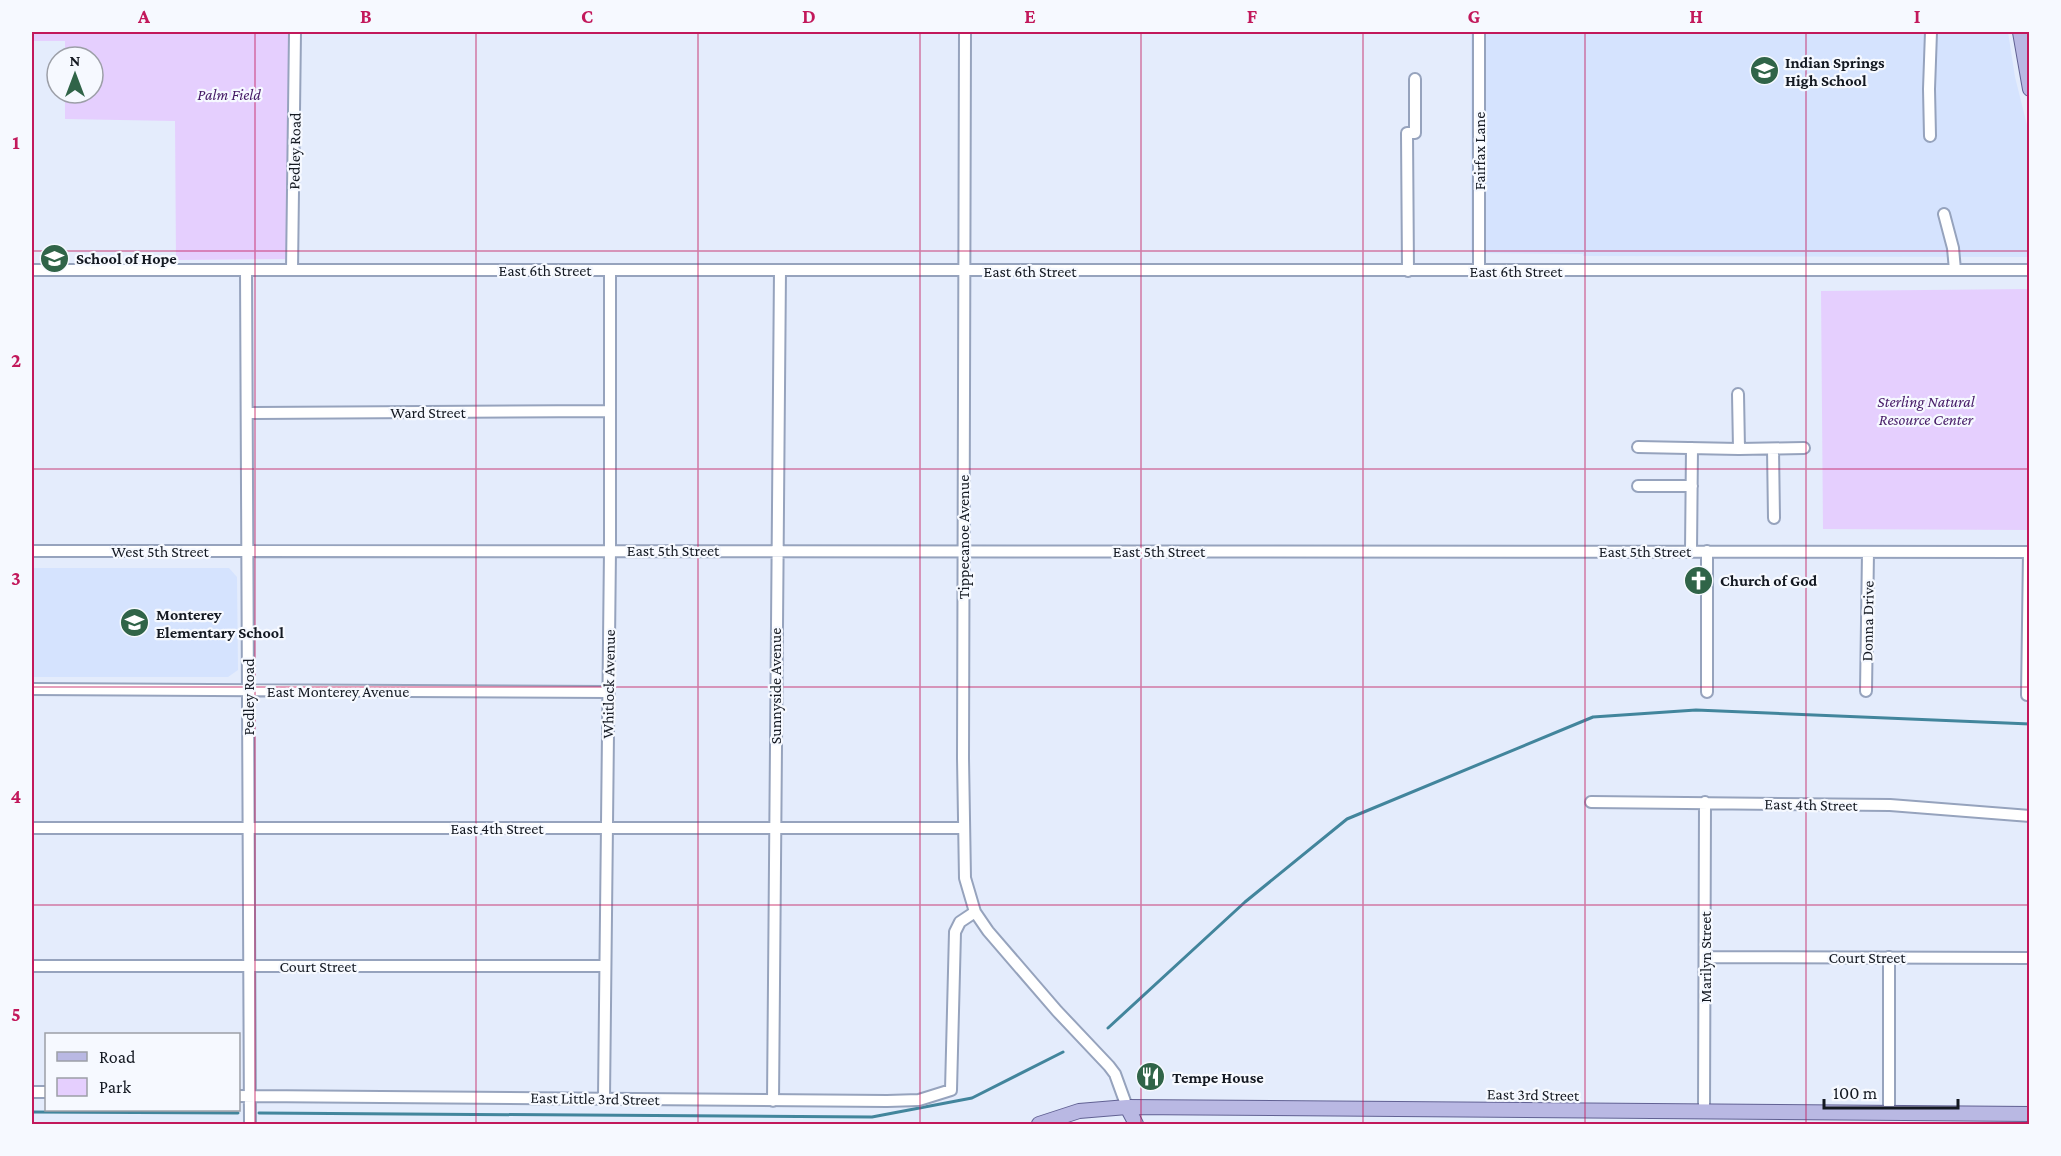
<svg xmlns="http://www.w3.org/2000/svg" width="2061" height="1156" font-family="'Crimson Pro',serif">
<rect width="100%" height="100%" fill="#e4ecfc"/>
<path fill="#d5e3fe" d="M1471 32H2008L2015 77 2029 133V257L1583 256V254L1471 253Z
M32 568H229L237 577 238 670 228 677H32Z"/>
<path fill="#e5cffe" d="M32 32H289L291 259 176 260 175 121 65 119V93H93V57H65V41H32Z
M2029 289V530L1823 529 1821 291Z"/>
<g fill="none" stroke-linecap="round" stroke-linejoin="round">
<path stroke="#42859c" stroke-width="3" d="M1108 1028 1245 902 1347 819 1593 717 1696 710 2030 724
M32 1112 238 1113
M259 1113 872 1117 972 1098 1063 1052"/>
<defs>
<path id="minor" d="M965 32 963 758 965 878 975 912 988 931 1057 1011 1109 1066 1115 1074 1127 1107
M1930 136 1929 89 1931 32
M1944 214 1953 248 1955 270
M32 270H2030
M246 270 250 1124
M292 270 295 32
M1408 271 1407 133H1415V79
M1479 271V32
M1738 394 1739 449 1804 448
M247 413 609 411
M1638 447 1739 449
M1773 449 1774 518
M1638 486H1692
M32 551 2030 552
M1691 551 1692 448
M32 689 608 692
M1866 691 1868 552
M1707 692V551
M2027 695 2029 552
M1591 802 1890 805 2030 816
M32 828H963
M1705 957 2030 958
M32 966H605
M32 1092H46
M238 1096 887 1101 919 1100 951 1090 955 932 960 922 975 912
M604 1098 610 550V270
M773 1101 780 270
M1704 1112 1705 802
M1889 1113V957"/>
<path id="major" d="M2020 32 2030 89
M1127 1107 1136 1124
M1039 1124 1079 1111 1127 1107 2030 1114"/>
</defs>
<use href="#minor" stroke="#96a3bd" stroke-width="14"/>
<use href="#major" stroke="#616193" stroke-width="16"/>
<use href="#minor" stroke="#fff" stroke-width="10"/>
<use href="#major" stroke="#b9b8e3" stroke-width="14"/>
</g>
<path fill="none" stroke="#c2185b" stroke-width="1.5" stroke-opacity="0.55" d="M255 32V1124M476 32V1124M698 32V1124M920 32V1124M1141 32V1124M1363 32V1124M1585 32V1124M1806 32V1124M32 251H2030M32 469H2030M32 687H2030M32 905H2030"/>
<defs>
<symbol id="school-disc" viewBox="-11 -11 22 22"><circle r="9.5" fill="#306448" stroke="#f6f9ff"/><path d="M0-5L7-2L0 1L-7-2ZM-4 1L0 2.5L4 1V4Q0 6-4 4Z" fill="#fff"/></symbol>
<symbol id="church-disc" viewBox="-11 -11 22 22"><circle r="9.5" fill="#306448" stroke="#f6f9ff"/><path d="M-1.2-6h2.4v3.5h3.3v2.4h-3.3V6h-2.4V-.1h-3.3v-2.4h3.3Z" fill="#fff"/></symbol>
<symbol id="restaurant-disc" viewBox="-11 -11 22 22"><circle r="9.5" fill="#306448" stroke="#f6f9ff"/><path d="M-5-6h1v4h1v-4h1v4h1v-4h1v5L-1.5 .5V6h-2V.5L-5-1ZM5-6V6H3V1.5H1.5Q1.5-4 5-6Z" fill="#fff"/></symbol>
</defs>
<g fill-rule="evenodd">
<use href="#school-disc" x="1748" y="54" width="33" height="33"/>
<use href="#school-disc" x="38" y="242" width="33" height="33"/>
<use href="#church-disc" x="1682" y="564" width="33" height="33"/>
<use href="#school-disc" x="118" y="606" width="33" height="33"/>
<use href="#restaurant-disc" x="1134" y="1060" width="33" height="33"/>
</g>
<g text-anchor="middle" stroke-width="4.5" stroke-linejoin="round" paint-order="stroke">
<g font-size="16" font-weight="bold" fill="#141922" stroke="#f6f9ff" text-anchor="start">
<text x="1785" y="68">Indian Springs<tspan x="1785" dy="18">High School</tspan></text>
<text x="76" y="264">School of Hope</text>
<text x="1720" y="586">Church of God</text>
<text x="156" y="620">Monterey<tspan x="156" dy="18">Elementary School</tspan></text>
<text x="1172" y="1083">Tempe House</text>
</g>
<g font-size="16" font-style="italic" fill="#451a66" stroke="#f6f9ff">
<text x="229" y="100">Palm Field</text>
<text x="1926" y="407">Sterling Natural<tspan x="1926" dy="18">Resource Center</tspan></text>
</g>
<g font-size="16" fill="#141922" stroke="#f6f9ff">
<text transform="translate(294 151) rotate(-89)" y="6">Pedley Road</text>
<text transform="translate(1479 151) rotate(-90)" y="6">Fairfax Lane</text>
<text x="545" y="276">East 6th Street</text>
<text x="1030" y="277">East 6th Street</text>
<text x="1516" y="277">East 6th Street</text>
<text x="428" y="418">Ward Street</text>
<text transform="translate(963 537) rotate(-90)" y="6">Tippecanoe Avenue</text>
<text x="673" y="556">East 5th Street</text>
<text x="160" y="557">West 5th Street</text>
<text x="1159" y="557">East 5th Street</text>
<text x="1645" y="557">East 5th Street</text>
<text transform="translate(1867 621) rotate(-89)" y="6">Donna Drive</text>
<text transform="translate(608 684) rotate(-89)" y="6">Whitlock Avenue</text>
<text transform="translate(775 686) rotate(-90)" y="6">Sunnyside Avenue</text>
<text x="338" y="697">East Monterey Avenue</text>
<text transform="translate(248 697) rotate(-90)" y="6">Pedley Road</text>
<text transform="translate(1811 804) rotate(1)" y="6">East 4th Street</text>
<text x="497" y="834">East 4th Street</text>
<text transform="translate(1705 957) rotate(-90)" y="6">Marilyn Street</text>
<text x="1867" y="963">Court Street</text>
<text x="318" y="972">Court Street</text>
<text transform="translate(1533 1094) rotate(1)" y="6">East 3rd Street</text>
<text transform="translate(595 1098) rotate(1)" y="6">East Little 3rd Street</text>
</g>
</g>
<rect width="2061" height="1156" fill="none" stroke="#f6f9ff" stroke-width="66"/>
<rect x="45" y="1033" width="195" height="78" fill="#f6f9ff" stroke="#9c9fa7" stroke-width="1.5"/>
<rect x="57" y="1052" width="30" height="9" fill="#b9b8e3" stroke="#9c9fa7" stroke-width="1.5"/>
<text x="99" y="1063" font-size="18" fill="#141922">Road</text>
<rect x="57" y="1078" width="30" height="18" fill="#e5cffe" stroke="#9c9fa7" stroke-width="1.5"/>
<text x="99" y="1093" font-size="18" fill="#141922">Park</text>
<g transform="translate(75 75)"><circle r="28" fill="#f6f9ff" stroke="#9c9fa7" stroke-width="1.5"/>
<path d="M0-4.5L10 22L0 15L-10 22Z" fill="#306448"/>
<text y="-9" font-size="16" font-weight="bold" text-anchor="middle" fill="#141922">N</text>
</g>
<path d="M1824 1099v9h134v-9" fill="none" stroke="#141922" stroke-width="3"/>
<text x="1833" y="1099" font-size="18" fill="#141922" stroke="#f6f9ff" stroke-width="4.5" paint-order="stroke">100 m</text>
<rect x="33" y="33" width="1995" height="1090" fill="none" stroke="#c2185b" stroke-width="2"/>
<g font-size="20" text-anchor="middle" font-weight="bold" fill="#c2185b">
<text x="144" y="23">A</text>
<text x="366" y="23">B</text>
<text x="587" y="23">C</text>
<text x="809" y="23">D</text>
<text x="1030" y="23">E</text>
<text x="1252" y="23">F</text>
<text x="1474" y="23">G</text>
<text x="1696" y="23">H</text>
<text x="1917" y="23">I</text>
<text x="16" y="149">1</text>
<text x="16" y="367">2</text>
<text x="16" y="585">3</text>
<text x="16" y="803">4</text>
<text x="16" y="1021">5</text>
</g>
</svg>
